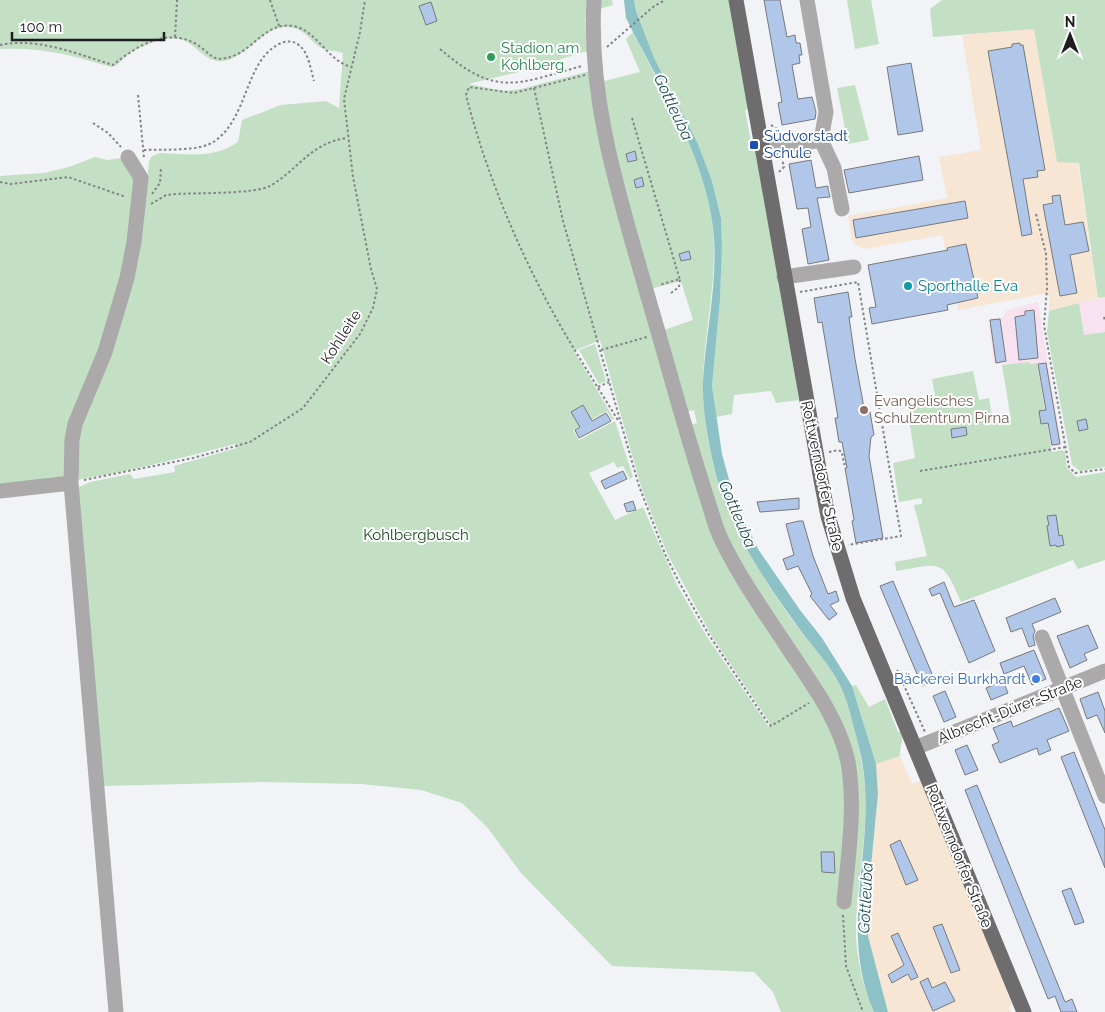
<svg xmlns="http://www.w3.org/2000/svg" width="1105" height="1012" font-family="Raleway,sans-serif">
<rect width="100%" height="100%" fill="#f1f3f6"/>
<path fill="#f7e6d4" d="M1034 29 1057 162H1078L1098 298 1049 311V296L1043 294 958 310 942 235 865 249 856 245 852 240 848 216 947 198 939 157 981 150 962 35Z
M900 756 912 784 922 781 1012 1004 1009 1007 1011 1012H888L868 936 872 907 871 866 878 794 876 764Z"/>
<path fill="#f8e2f0" d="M1105 297V332L1084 335 1079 303Z
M1038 302 1061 445 1051 447 1037 363 994 364 988 319 1003 317 1007 310Z"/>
<path fill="#c3dfc4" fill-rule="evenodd" d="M0 0H612L613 5 588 12 585 19 587 51 523 71 468 84 503 91 521 89 590 71 608 165 655 332 654 333 657 337C684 432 706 531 761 614 770 627 814 688 814 697L817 701 820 700C829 720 838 740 844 761 857 807 846 861 842 907H845C853 861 858 808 849 761 839 705 782 636 751 587 720 539 699 482 688 426L697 423 694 410 684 412 661 331 693 320 681 281 650 289 613 162 600 82 640 72 626 39 633 32C663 95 707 159 713 230 718 282 703 334 703 386 703 416 709 450 717 479 733 530 762 578 793 621 810 645 833 666 844 694 852 714 857 738 861 759 874 818 855 877 856 936 857 961 864 990 874 1012H781L773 992 754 972 612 966 521 873 487 827 462 803 421 790 361 784 262 782 102 786 78 509 77 494 79 487 90 482 130 474 134 479 175 472 174 466 237 448 235 444C159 464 79 484 0 489V176L44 173 69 167 95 157 108 160 121 158 135 177 134 204H145L149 161 152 156 160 153C188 154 213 159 238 142L242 120 281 105 326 101 339 108 343 53C337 51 330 51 324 49 309 43 307 27 285 27 261 28 247 58 223 61 204 63 196 43 180 39 163 36 139 46 126 56 120 61 119 65 111 67 72 55 41 47 0 49ZM600 340 641 487 667 553 711 635 770 723 769 727 707 637 677 585 643 507 615 520 589 473 614 462 617 468 623 466 630 479 633 477 615 421 579 440 573 430 607 411 612 420 614 419 574 351Z
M634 0H729L749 109 745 110 752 147H755L799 400 776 403 771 391 734 395 732 414 716 417 712 386 720 300 722 247 721 218 712 181 698 144 654 59 636 11Z
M847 0H871L879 44 855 49Z
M942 0H1105V297L1098 298 1079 163 1057 162 1034 29 933 37 930 9Z
M855 85 869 140 848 144 837 88Z
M1079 303 1084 335 1105 332V467L1080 471 1072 465 1047 332 1049 311Z
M595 344 606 381 599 384 579 350Z
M1029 362 1030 364 1037 363 1052 452 1062 450 1065 452 1067 468 1076 477 1105 472V560L1078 569 1073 560 961 602C942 558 942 563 896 571L895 562 927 556 914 505 922 504V498L899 502 893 463 915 458 907 406 936 401 932 379 973 371 979 400 989 398 993 423 1011 420 1002 365Z
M856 685 869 707 885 699 898 732 902 731C904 742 899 748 900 756L876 764 852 686Z"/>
<path fill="#8cc2c6" d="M624 0H634L636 11 654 58 698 144 712 181 721 218 722 247 720 300 712 386 722 454 734 498 758 549 800 610 822 638 852 686 876 764 878 794 871 866 872 907 868 936 888 1012H874C836 925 879 843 861 756 856 736 851 713 844 694 833 666 809 644 793 620 762 577 730 528 716 475 709 446 702 412 703 381 706 330 719 279 713 228 705 155 658 83 626 18Z"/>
<path fill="#b0c7ea" stroke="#78797c" d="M764 0H780L787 37 795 35 796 43H800L802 55H799L800 63 792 65 798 99 812 97 816 112 815 119 782 125 778 103 782 102Z
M431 2 437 21 426 25 419 6Z
M1020 43V45H1023L1045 170 1037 171 1038 177 1023 179 1032 234 1022 236 988 51 1012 47V44Z
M911 63 923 131 898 135 887 67Z
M635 151 637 160 628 162 626 154Z
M919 156 923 180 849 193 844 170Z
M811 160 816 188 828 186V189L830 197 817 198 829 260 808 264 802 229 811 227 808 208 797 209 789 164Z
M642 177 644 186 636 188 634 180Z
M1060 195 1065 225 1083 222 1089 251 1070 255 1077 293 1060 296 1043 205 1053 203 1052 196Z
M965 201 968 218 856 238 853 220Z
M966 244 978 298 947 305 948 310 872 324 869 308 876 307 868 265 948 250 947 248Z
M689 251 691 259 681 261 679 254Z
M848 292 852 317H849L855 359 865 413 870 412 874 435 871 437 869 456 883 538 856 543 852 521 854 520 845 468H847L842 442H839L835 418H838L822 322 818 323 814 298Z
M1034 310 1038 358 1019 360 1015 317 1025 315V311Z
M1000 319 1006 361 996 363 990 320Z
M1046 363 1060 444 1052 445 1048 423 1041 424 1039 411 1046 410 1038 364Z
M583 405 592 421 606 413 611 421 579 438 575 430 580 427 571 412Z
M1086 419 1088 429 1079 431 1077 421Z
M966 427 967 435 952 438 951 429Z
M623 471 627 479 605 489 601 481Z
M799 498V509L760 512 757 502Z
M633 501 636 510 627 512 624 504Z
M1056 515 1059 536 1062 535 1064 545 1057 547 1056 545 1050 546 1047 526 1049 525 1047 516Z
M799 521H803L813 556 828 594 836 591 839 601 830 605 837 614 829 620 810 596 812 594 798 566 787 570 783 559 794 555 786 524Z
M893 581 935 681 922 686 880 586Z
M944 582 954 607 974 600 995 651 969 663 940 593 932 596 929 589Z
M1055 598 1061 612 1032 624 1035 631 1033 636 1035 645 1029 647 1022 628 1011 632 1006 618Z
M1088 625 1098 648 1084 654 1087 660 1070 668 1057 636Z
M1034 650 1046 679 1032 685 1024 666 1004 674 1000 663Z
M1003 681 1008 693 991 700 986 688Z
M945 691 956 717 944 722 933 696Z
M1098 692 1105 711V733L1097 715 1087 719 1080 699Z
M1059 708 1069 731 1047 740 1051 750 1039 755 1037 748 1000 763 992 745 999 742 993 728 1011 721 1013 727Z
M967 745 978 770 965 775 955 750Z
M1074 752 1105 830V868L1061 757Z
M977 785 1065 1002 1072 999 1077 1012H1061L1055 996 1048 999 965 790Z
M900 840 918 880 906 885 890 845Z
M821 852H834L835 873 822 872Z
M1071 888 1084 922 1075 925 1062 891Z
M942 924 960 970 951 973 933 927Z
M898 933 918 977 911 980 908 974 892 983 888 975 904 965 891 936Z
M928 978 932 988 945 982 955 1001 933 1011 920 982Z"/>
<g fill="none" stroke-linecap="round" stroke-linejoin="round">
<path stroke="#838486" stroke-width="2" stroke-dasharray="2.5 2.5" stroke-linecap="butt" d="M270 0 279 26
M175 37 177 0
M0 45C38 37 77 54 113 65 137 46 166 27 196 44 211 53 212 64 233 56 255 48 266 22 293 26 317 30 328 62 352 67
M607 47 653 7 665 0
M440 49C497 98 516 84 582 66
M585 75 514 93 469 87 466 95C485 169 514 240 550 307 571 346 596 384 619 422
M534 88 563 221 639 486 665 554 680 584 709 635 768 723 771 726 809 703
M138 95 144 158
M632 118 679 277 680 279 659 285
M93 123 108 133 121 147
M771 125 777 129 778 135
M144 150C163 149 200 152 215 141 242 121 244 85 262 59 270 48 287 34 300 46 309 54 311 71 314 81
M779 172 784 167 782 159
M0 182 11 184 68 177 126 197
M152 194 160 183 161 168
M151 204 166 195 175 194C194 193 256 194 270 186 298 170 310 143 347 138
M1036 214 1046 254 1047 288 1044 325 1069 467 1075 473 1105 469
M800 292 858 282 901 536 848 545
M671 293 679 287 680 279
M1104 317 1105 321
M601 350 647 337
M598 387 609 382
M829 452 838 450 842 452 844 464H846
M920 471 1066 447
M84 480 193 458 250 442 303 408 360 334 373 308 377 289 371 269 353 177 344 99 360 32 365 0
M897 670 925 732
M843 915 846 966 863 1012"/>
<path stroke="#aba9a9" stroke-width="15" d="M594 0C588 100 619 195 646 290 666 358 684 427 706 495 711 510 715 527 722 541 739 576 762 609 784 642 808 679 839 718 848 762 856 808 848 856 844 902
M821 140 834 168 842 209
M763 150 821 140 826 112 807 0
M784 277 854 267
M71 483 72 440 75 424 105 352 127 278 134 242 141 178 128 157
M0 491 71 483 116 1012
M1042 637 1105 796
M915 748 1105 671"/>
<path stroke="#6f6c6d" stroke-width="15" d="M736 0 821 480 828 516 853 598 1024 1012"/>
</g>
<circle fill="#2e9e5b" stroke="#fff" stroke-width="2" cx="491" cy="57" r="5"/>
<rect fill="#1a4fb4" stroke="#fff" stroke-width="2" x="749" y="140" width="10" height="10" rx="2.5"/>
<circle fill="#0f9aa8" stroke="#fff" stroke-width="2" cx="908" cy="286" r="5"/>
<circle fill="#8d6e63" stroke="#fff" stroke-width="2" cx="864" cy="410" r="5"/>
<circle fill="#3f7fe0" stroke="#fff" stroke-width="2" cx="1036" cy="679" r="5"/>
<g text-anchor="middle" stroke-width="4" stroke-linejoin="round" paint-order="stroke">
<g font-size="15" fill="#27864d" stroke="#fff" text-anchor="start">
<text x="501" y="53">Stadion am<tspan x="501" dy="17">Kohlberg</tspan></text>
</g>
<g font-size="15" fill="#164399" stroke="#fff" text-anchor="start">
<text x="764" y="141">Südvorstadt<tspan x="764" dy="17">Schule</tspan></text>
</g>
<g font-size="15" fill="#0d838f" stroke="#fff" text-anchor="start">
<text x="918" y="291">Sporthalle Eva</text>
</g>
<g font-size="15" fill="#1d1e1f" stroke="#fff">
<text transform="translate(341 337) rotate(-57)" y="5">Kohlleite</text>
<text transform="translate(822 476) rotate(78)" y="5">Rottwerndorfer Straße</text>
<text transform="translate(1010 710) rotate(-22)" y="5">Albrecht-Dürer-Straße</text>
<text transform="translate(959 856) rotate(68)" y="5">Rottwerndorfer Straße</text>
</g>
<g font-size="15" fill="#785e54" stroke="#fff" text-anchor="start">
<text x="874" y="406">Evangelisches<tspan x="874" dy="17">Schulzentrum Pirna</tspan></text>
</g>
<g font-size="15" fill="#19491f" stroke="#fff">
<text x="416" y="540">Kohlbergbusch</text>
</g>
<g font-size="15" fill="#366cbe" stroke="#fff" text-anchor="end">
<text x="1026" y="684">Bäckerei Burkhardt</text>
</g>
<g font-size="16" font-style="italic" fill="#1f4e52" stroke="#fff">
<text transform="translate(674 107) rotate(65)" y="6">Gottleuba</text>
<text transform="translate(738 514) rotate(67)" y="6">Gottleuba</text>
<text transform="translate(865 898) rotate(-87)" y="6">Gottleuba</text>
</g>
</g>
<g transform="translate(1070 35)" stroke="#ffffff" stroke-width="4" paint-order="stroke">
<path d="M0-4L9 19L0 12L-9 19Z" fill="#1d1e1f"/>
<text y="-8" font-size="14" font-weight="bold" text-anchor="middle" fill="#1d1e1f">N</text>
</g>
<path d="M12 32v8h152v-8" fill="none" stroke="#1d1e1f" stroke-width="2.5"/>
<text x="20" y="32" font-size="15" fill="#1d1e1f" stroke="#ffffff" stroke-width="4" paint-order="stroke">100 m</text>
</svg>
